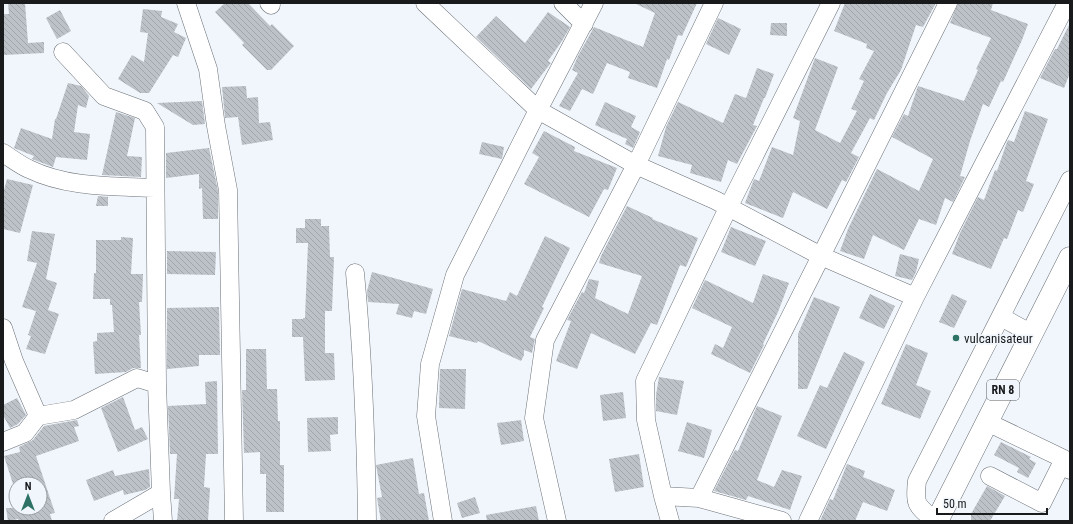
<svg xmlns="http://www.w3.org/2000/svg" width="1073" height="524" font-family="'Roboto Condensed',sans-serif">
<defs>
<pattern id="building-back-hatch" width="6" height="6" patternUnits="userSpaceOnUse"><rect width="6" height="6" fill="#bdc2c8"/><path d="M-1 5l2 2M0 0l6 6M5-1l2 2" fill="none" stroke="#a2a6ab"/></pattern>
</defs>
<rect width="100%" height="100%" fill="#f0f6fc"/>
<path fill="url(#building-back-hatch)" d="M8 3H25L28 43 44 42V53L3 55V14H9Z
M225 3H248L270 26 272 24 294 46 271 70H267L242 45 244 43 215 12Z
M634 3H697L682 36 678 35 669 60 667 59 657 88 628 78 630 72 607 63 593 94 582 89 570 111 559 106 578 73 572 70 578 56 594 27 643 47 655 13Z
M845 3H936L923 27 916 25 901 70 887 93 874 120 870 118 851 153 859 157 846 182 842 180 827 209 793 192 783 218 745 203 754 179 759 181 772 147 793 155 800 121 793 118 815 58 838 67 815 130 840 143 857 111 851 109 864 81 859 79 874 51 866 48 867 44 834 31Z
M958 3H993L991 10 1028 24 1022 40 1003 82 1001 81 989 107 983 104 970 141 960 176 965 177 953 202 945 198 936 225 919 219 904 250 873 235 864 259 840 251 848 229 877 169 919 191 933 159 892 137 904 114 908 116 918 86 964 101 978 70 976 69 991 38 950 23Z
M143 9 162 11 161 17 178 24 174 32 186 38 178 57 173 55 149 93H140L118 79 132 55 144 62 148 33 140 32Z
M60 10 71 31 57 39 46 18Z
M548 12 570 27 562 41 548 61 551 63 550 64 531 89 476 37 496 16 525 43Z
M718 18 741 29 729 55 706 44Z
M771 23H787V36L770 35Z
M1070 23V73L1064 88 1040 78 1055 49H1057Z
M757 68 774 74 765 98H764L753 125 757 126 737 164 728 160 721 182 690 173 692 165 658 156 666 127 678 102 723 123 735 94 746 98Z
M68 83 81 86 89 96 86 108 78 105 74 132 90 134 87 160 56 157 53 167 32 159 34 156 14 148 21 128 52 139 55 119H56Z
M246 86 247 98 258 97 259 123 270 122 273 140 242 145 238 117 225 118 222 87Z
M202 101 205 124 193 125 157 103Z
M605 102 636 116 631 127 640 132 633 148 625 144 627 139 595 125Z
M1025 111 1048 119 1026 181 1034 184 1023 212 1018 210 1007 239 1004 238 991 269 952 254 960 233 978 197 984 200 995 170 997 171 1007 142 1008 140 1014 142Z
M116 112 135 118 127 156 142 157 141 177 102 175Z
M544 131 575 147 574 151 617 168 608 190 604 189 589 217 524 184 539 157 532 153Z
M482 142 504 147 502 159 479 154Z
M209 148 218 191V219H203L202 188 199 189V174L166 178V153Z
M7 179 33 185 20 233 3 229V194Z
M98 196 108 197V206H96Z
M627 206 653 218 652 219 698 238 686 267 680 265 657 325 651 323 635 354 591 333 577 369 556 361 571 321 567 320 582 292 584 293 589 279 599 281 595 298 628 314 642 276 599 263 601 256Z
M305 219H321V226H329L330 257H334L332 311H325V353H334L335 380 305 381 303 337H292V319H303V318H305L308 243H296V228H305Z
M731 227 766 241 755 266 721 252Z
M32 231 55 234 46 279 57 283 48 310 59 314 45 354 26 349 31 336 28 335 36 311 22 307 37 263 27 261Z
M545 236 570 248 542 307 544 308 530 337 535 339 532 353 524 350V355L521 361 478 341 477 343 449 336 462 289 506 301 510 292 517 296Z
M121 237 133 238 131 274H143L142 302H139L141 335H139L141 368H133L126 372 95 374 93 342 97 341V333L114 332 112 305H110V299H93L94 273H96V240H121Z
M167 251 216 252 215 275 167 274Z
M900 254 919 259 916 272 912 280 895 276Z
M372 272 433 289 426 314 414 311 412 318 396 314 399 304 368 302 367 291Z
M763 274 789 283 778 312 763 344 764 345 750 373 711 354 715 344 723 348 732 327 692 308 705 280 753 303Z
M870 294 895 306 884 329 859 318Z
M952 294 967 301 954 328 939 322Z
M814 297 840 307 807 389H798V334Z
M219 307 220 355H199V366L167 369V308Z
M906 344 928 353 916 385 931 391 920 419 881 404Z
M246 349H266L267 389H277L278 421H280V465H284V512H266V474H260V452L244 453 242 390H246Z
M844 352 865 362 826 449 797 436 820 385 827 388Z
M440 369H466L465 409 439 408Z
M659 377 684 381 677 415 656 411V395Z
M217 381 218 454H206L204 487 210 488 208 521H177L179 499H174L177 454H170L168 406 206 404 205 382Z
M623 392 626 418 603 421 600 395Z
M123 397 135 430 142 427 148 439 118 452 101 408Z
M17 398 26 415 18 424 10 428 3 415V405Z
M757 406 782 416 757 480 774 487 782 470 802 476 790 510 748 496 746 500 714 491 735 450 738 451Z
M338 417V434L330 435 331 451 308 452 307 418Z
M77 420 79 426 74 427 79 441 36 456 55 513 50 514 52 521H19L18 519 8 521 6 508H40V484H13L4 456 20 452 19 447 33 440 44 426Z
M521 420 524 441 501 445 497 423Z
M687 422 712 430 704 458 678 451Z
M1001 442 1031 457 1029 459 1036 463 1028 478 1017 472 1019 468 994 455Z
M639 454 644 487 615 492 609 459Z
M413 458 419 494 424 493 429 521H381L377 498 382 497 376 465Z
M847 464 865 471 863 477 895 490 887 511 863 502 855 521H820L830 499 833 500Z
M149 469 150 487 145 490 124 495 123 490 94 501 86 480 113 470 115 476Z
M987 486 1005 496 990 521H971V514Z
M475 497 480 513 462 518 457 503Z
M536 506 539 521H487L486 515Z"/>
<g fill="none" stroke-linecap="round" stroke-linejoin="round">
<defs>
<path id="minor" d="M186 3 208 69 216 126 228 190 234 521
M269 3 271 5
M425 3 538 110 455 275 430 364 426 416 443 521
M563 3 584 24
M594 3 538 110 636 165 714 3
M63 52 104 96 145 111 155 127 157 384 161 493 163 521
M3 153C11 158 20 165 29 169 68 188 113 186 155 188
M355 273C363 356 366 438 367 521
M915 297 821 256 948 3
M1001 317 1032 334
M3 328 14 361 38 416
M987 422 1064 459 1061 465 1070 470
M3 442 25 433 38 416 74 410 137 378 157 384
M990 476 1042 503 1061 465
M663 496 699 498
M113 521 161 493
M557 521 534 418 545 340 636 165 715 200 821 256 699 498 782 521
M670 521 663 496 646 420 645 381 728 208 831 3
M808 521 915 297 1067 3
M935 521C917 505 914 506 917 481L1070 180"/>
<path id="highway" d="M937 521 1070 258"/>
</defs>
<use href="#minor" stroke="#6b7076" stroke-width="19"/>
<use href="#highway" stroke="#6b7076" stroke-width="23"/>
<use href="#minor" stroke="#fff" stroke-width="18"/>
<use href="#highway" stroke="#fff" stroke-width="22"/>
</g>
<circle fill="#2d7265" stroke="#f0f6fc" stroke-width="1.5" cx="956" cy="338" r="4"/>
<g text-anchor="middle" stroke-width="3.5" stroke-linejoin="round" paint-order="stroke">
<rect fill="#f0f6fc" stroke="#595c5f" stroke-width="1" x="987" y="380" width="32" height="20" rx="3"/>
<g font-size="12" font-weight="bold" fill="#181a1c">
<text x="1003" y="394">RN 8</text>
</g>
<g font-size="13" fill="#181a1c" stroke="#f0f6fc" text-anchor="start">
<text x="964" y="343">vulcanisateur</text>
</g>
</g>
<rect width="1073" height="524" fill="none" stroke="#181a1c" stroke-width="8"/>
<g transform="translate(28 496)"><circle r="19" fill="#f0f6fc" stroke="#9a9ea2"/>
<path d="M0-3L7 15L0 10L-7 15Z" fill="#2d7265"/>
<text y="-6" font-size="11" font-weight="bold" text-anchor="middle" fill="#181a1c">N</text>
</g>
<path d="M937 508v6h110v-6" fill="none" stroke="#181a1c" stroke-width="2"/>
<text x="943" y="508" font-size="12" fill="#181a1c" stroke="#f0f6fc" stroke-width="3" paint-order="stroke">50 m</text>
</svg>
